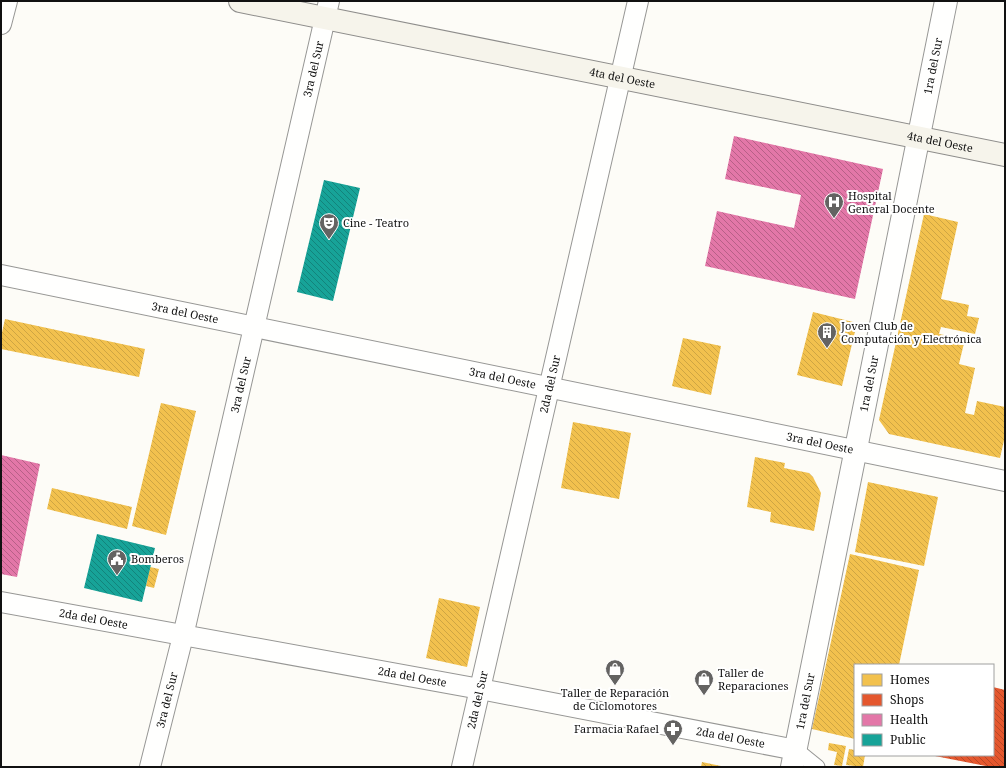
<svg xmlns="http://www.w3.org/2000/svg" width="1006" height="768" font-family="'Noto Serif',serif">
<defs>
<pattern id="homes-back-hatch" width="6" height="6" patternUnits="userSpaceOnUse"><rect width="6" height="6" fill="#f2c14e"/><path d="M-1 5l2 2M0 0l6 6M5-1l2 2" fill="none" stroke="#cea543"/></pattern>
<pattern id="shops-back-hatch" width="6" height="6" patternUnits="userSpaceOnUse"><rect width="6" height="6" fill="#e4572e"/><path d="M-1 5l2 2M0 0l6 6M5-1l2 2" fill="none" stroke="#b74726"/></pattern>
<pattern id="health-back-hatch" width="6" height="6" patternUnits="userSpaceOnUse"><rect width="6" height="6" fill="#e377a8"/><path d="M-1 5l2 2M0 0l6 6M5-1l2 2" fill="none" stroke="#b76087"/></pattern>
<pattern id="public-back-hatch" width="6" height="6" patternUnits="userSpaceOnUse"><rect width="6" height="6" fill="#17a398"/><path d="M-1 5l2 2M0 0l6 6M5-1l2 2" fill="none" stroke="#13837b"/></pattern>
</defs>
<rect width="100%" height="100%" fill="#fdfcf7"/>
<path fill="url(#homes-back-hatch)" d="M924 214 958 222 941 299 969 305 967 316 979 318 975 334 941 327 939 334 965 339 959 364 975 368 965 413 974 415 977 401 1005 407V436L1000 458 889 434 879 420Z
M813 312 857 323 842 386 797 375Z
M5 319 145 349 139 377 1 349V337Z
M683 338 721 346 711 395 672 386Z
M161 403 196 411 166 535 132 526Z
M573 422 631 433 619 499 561 488Z
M755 457 785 463 784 468 809 473 813 477 821 493 814 531 770 522 771 512 747 507Z
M868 482 938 497 924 566 855 552Z
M52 488 132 507 127 529 47 509Z
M850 554 919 570 899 665H855V739L812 729Z
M150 567 159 569 154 588 146 586Z
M439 598 480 607 467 667 426 658Z
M829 743 846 746 842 766 834 765 837 752 828 750Z
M849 749 855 750V755H865L863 767 846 765Z
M702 762 721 766V767H701Z"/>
<path fill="url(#shops-back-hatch)" d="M993 687 1005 690V767H991L935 756 993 755Z"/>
<path fill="url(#health-back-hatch)" d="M734 136 883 169 855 299 705 266 717 211 794 228 801 195 725 179Z
M1 455 40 464 17 577 1 574Z"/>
<path fill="url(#public-back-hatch)" d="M324 180 360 188 333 301 297 292Z
M97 534 155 548 142 602 84 588Z"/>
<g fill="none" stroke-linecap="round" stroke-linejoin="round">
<defs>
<path id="pedestrian" d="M796 750 817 767"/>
<g id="minor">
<path d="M1 24 7 1"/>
<path id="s1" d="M1 275 1005 481"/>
<path id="s2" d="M1 602 480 689 796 750"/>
<path id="s3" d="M150 767 183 636 329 1"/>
<path id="s4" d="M462 767 638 1"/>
</g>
<g id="tertiary">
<path id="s5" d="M792 767 946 1"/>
</g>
<g id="secondary">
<path id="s6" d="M240 1 1005 155"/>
</g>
</defs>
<use href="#pedestrian" stroke="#979795" stroke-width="17"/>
<use href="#minor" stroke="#979795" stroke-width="22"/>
<use href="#tertiary" stroke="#979795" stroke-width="24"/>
<use href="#secondary" stroke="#8e8d8b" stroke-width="24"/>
<use href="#pedestrian" stroke="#fffffe" stroke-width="15"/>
<use href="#minor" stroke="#fffffe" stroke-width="20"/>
<use href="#tertiary" stroke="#fffffe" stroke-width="22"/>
<use href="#secondary" stroke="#f6f4eb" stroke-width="22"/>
</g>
<defs>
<symbol id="hospital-pin" viewBox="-11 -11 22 30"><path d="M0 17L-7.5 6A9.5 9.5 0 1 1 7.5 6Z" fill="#646362" stroke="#fff"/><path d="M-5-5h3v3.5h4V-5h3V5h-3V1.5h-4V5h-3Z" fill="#fff"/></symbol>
<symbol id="theatre-pin" viewBox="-11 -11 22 30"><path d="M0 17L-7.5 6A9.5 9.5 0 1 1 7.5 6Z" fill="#646362" stroke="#fff"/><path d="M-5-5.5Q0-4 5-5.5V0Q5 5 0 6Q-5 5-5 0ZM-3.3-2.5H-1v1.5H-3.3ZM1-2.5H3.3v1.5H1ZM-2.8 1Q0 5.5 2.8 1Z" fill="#fff"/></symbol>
<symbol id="building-pin" viewBox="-11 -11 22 30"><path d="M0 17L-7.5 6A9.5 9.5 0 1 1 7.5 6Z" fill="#646362" stroke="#fff"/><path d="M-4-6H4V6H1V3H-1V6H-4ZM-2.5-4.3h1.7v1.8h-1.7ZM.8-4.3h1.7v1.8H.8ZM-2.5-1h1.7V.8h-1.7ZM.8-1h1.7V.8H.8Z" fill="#fff"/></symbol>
<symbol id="civic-pin" viewBox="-11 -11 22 30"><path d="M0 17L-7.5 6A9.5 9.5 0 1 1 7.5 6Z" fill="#646362" stroke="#fff"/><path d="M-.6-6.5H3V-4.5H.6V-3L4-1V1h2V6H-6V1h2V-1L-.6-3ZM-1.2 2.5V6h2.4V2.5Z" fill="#fff"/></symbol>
<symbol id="shop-pin" viewBox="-11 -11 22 30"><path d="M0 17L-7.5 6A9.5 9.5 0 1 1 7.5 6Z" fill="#646362" stroke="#fff"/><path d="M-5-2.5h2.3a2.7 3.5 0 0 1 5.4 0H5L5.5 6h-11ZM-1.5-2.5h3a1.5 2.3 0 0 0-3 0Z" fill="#fff"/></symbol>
<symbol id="pharmacy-pin" viewBox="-11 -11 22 30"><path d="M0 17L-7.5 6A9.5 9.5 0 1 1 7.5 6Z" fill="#646362" stroke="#fff"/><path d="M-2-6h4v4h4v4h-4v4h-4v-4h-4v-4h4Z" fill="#fff"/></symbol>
</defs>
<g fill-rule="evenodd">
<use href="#hospital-pin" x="823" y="191" width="22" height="30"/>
<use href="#theatre-pin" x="318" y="212" width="22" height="30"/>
<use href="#building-pin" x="816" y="321" width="22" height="30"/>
<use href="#civic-pin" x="106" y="548" width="22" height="30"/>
<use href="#shop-pin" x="604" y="658" width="22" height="30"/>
<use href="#shop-pin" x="693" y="668" width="22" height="30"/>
<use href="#pharmacy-pin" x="662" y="718" width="22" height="30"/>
</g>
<g text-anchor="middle" stroke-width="4" stroke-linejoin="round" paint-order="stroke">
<g font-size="11" fill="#111" stroke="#fff">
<text dy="4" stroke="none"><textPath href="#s5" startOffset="715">1ra del Sur</textPath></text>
<text dy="4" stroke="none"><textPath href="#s3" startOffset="717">3ra del Sur</textPath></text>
<text dy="4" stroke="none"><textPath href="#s6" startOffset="390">4ta del Oeste</textPath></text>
<text dy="4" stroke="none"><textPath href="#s6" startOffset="714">4ta del Oeste</textPath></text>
<text dy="4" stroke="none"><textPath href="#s1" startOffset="188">3ra del Oeste</textPath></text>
<text dy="4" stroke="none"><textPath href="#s1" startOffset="512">3ra del Oeste</textPath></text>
<text dy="4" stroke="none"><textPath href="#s3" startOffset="393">3ra del Sur</textPath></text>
<text dy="4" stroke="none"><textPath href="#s4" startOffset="393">2da del Sur</textPath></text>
<text dy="4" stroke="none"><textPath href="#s5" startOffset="391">1ra del Sur</textPath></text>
<text dy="4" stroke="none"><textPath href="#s1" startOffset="836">3ra del Oeste</textPath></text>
<text dy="4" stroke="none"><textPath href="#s2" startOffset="94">2da del Oeste</textPath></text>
<text dy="4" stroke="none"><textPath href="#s2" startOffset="418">2da del Oeste</textPath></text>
<text dy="4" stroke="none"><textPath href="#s3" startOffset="69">3ra del Sur</textPath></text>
<text dy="4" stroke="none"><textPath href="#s4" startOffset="69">2da del Sur</textPath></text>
<text dy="4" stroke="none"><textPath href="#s5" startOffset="67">1ra del Sur</textPath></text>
<text dy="4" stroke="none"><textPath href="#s2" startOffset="742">2da del Oeste</textPath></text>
</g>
<g font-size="11" fill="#111" stroke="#fff" text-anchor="start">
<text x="848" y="200">Hospital<tspan x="848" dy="13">General Docente</tspan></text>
<text x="343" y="227">Cine - Teatro</text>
<text x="841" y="330">Joven Club de<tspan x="841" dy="13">Computación y Electrónica</tspan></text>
<text x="131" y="563">Bomberos</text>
<text x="718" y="677">Taller de<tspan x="718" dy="13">Reparaciones</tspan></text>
<text x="615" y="697" text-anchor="middle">Taller de Reparación<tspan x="615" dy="13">de Ciclomotores</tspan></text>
<text x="659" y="733" text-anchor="end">Farmacia Rafael</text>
</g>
</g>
<rect width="1006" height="768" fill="none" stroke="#111111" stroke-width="4"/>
<rect x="854" y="664" width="140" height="92" fill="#ffffff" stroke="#a0a0a0"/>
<rect x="862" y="674" width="20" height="12" fill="#f2c14e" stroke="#a0a0a0"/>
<text x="890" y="684" font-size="12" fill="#111111">Homes</text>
<rect x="862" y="694" width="20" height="12" fill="#e4572e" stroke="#a0a0a0"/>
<text x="890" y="704" font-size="12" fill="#111111">Shops</text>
<rect x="862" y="714" width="20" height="12" fill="#e377a8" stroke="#a0a0a0"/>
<text x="890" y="724" font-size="12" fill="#111111">Health</text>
<rect x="862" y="734" width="20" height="12" fill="#17a398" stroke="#a0a0a0"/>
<text x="890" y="744" font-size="12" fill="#111111">Public</text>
</svg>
